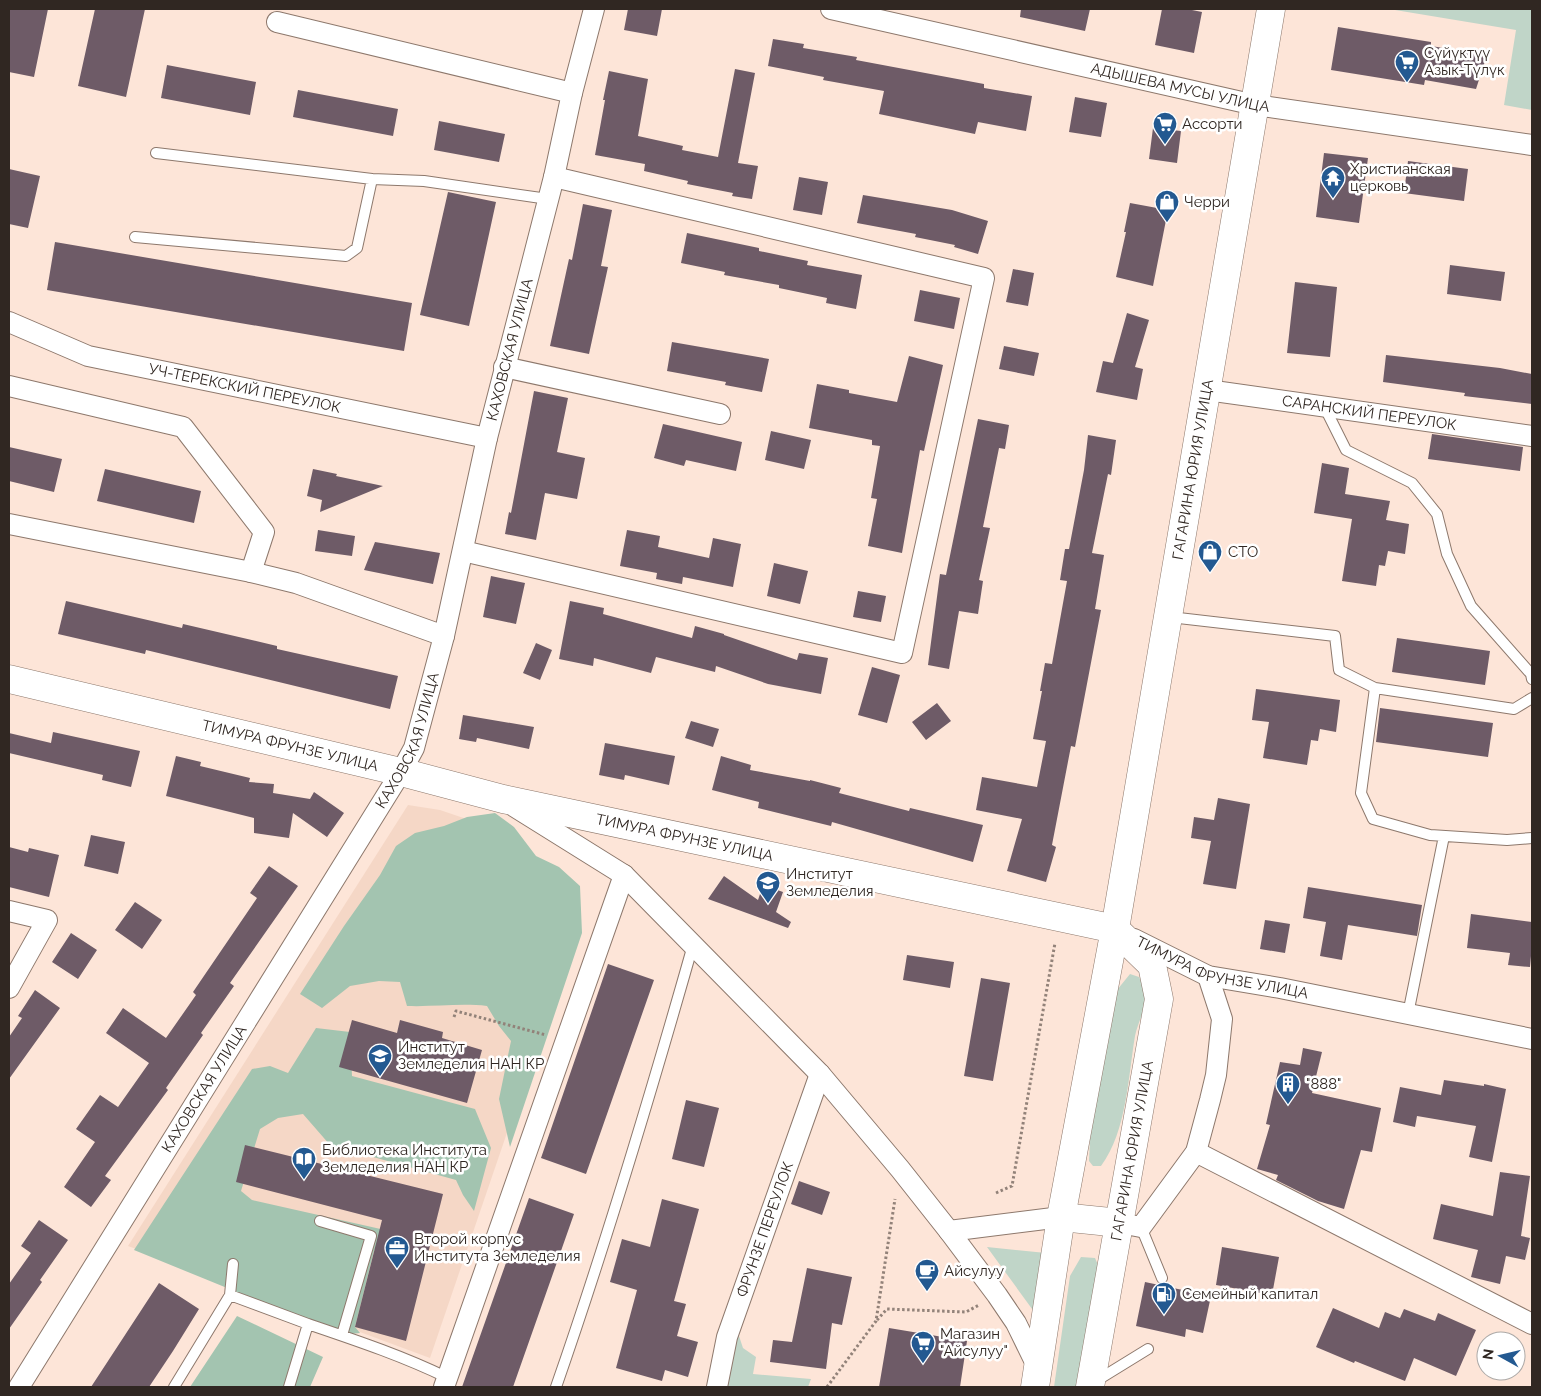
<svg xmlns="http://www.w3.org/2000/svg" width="1541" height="1396" font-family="Raleway,sans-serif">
<rect width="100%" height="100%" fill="#fde5d8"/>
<path fill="#f5d7c6" d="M408 805 440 810 499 830 567 897 511 1121 430 1358 128 1246Z"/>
<path fill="#c0d5c8" d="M1389 9H1532V110L1504 105 1516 30Z
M1130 974 1139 977C1142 983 1146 989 1146 995 1146 1010 1138 1021 1135 1036 1128 1077 1127 1131 1101 1166H1093L1089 1161 1090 1139 1117 990Z
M987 1247 1046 1253 1035 1313Z
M1081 1257 1095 1258 1101 1272 1080 1387H1054L1070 1276Z
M737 1330 743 1348 756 1357 753 1374 811 1379 808 1387H723Z"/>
<path fill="#a3c4b0" d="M495 813 514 827 536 856 559 867 580 886 582 933 510 1147 499 1099 511 1041 499 1026 487 1006C461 1003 434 1007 407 1006L400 982 379 981 350 986 322 1008 300 994 344 926 380 875 396 846 415 833 444 826 467 817Z
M316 1028 350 1032 352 1076 475 1109 491 1148 474 1211 463 1195 456 1180 330 1145 303 1114 278 1118 260 1129 241 1191 252 1200 385 1230 374 1251 355 1327 360 1333 342 1335 134 1250 252 1069 270 1066 288 1073Z
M237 1316 323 1357 310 1387H190Z"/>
<path fill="#6e5b67" d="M9 9H48L34 77 9 72Z
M95 9H145L126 97 78 86Z
M628 9H662L657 36 624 30Z
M1021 9H1090L1085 31 1020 17Z
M1162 9H1187L1202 12 1194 53 1155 45Z
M1338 27 1431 42V46L1487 55 1476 89 1425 80 1424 85 1331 70Z
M773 39 804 44 803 48 857 57 856 60 984 84V88L1032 96 1026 131 978 122 975 134 879 114 884 91 823 80 824 77 768 66Z
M167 65 256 82 250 115 161 98Z
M735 69 755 73 738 163 758 166 752 199 732 196 733 193 687 184 688 181 644 171 645 164 595 155 605 100H603L609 71 648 79 638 136 683 146 682 150 718 157Z
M298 90 398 109 393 136 293 117Z
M1075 97 1107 103 1101 137 1069 132Z
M439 121 505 134 499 162 434 150Z
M1153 128 1181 131 1177 163 1149 159Z
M1324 153 1368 158 1359 223 1316 217Z
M1408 161 1468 169 1464 201 1404 193Z
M9 169 40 176 28 228 9 224Z
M799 177 828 182 822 215 793 210Z
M448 192 496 202 469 326 420 315Z
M863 195 952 210 988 221 978 254 954 247 955 245 915 237 916 234 857 223Z
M1130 203 1168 210 1153 286 1116 277 1126 232H1124Z
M583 204 612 210 601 266 608 267 589 354 550 346 569 259 572 260Z
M687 233 759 248V251L808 261 807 265 862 275 856 309 826 303 827 298 779 288V285L724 275 725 272 681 263Z
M55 242 412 303 404 351 47 290Z
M1450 265 1505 272 1501 301 1447 294Z
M1013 269 1034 273 1028 306 1006 302Z
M1295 282 1337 287 1330 357 1287 353Z
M920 290 960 298 954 329 914 321Z
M1127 313 1149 320 1135 367 1143 369 1137 400 1096 392 1103 361 1113 363Z
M672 342 769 359 762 392 725 385 726 382 667 371Z
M1004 346 1039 353 1034 376 999 369Z
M1386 355 1500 368 1532 374V404L1464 396 1465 393 1383 382Z
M909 356 943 365 924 451 920 450 902 553 868 546 877 499 871 498 880 446 872 445V440L809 428 817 384 849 390V393L897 402Z
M534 391 568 398 557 452 585 458 577 499 545 493 536 540 505 534 509 512 511 513Z
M978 419 1009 425 1005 449 999 448 983 527 990 528 979 580 983 581 978 614 959 611 949 669 928 665 940 574 946 575Z
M663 424 742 442 736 471 686 460 684 466 654 458Z
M771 431 811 440 804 469 765 460Z
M1432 434 1523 447 1520 471 1428 459Z
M1088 435 1116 440 1111 475 1108 474 1092 553 1104 555 1095 609 1101 610 1075 747 1071 746 1052 845 1056 847 1046 882 1007 871 1022 819 976 810 982 777 1037 787 1046 741 1033 739 1042 691H1040L1045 663 1052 664 1067 581 1060 580 1065 549H1069L1084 470Z
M9 447 62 459 54 492 9 481Z
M1322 463 1349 468 1345 494 1390 501 1386 520 1409 524 1405 554 1388 551 1385 566 1379 565 1376 586 1342 581 1352 519 1314 513Z
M105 469 201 491 194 523 97 501Z
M313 469 337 474 336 476 383 486 320 512 322 500 307 496Z
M318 530 355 536 352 556 315 551Z
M627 530 660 536 658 547 709 558 713 538 741 544 733 587 683 577 682 584 656 579 657 573 620 566Z
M375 542 440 553 433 584 364 570Z
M774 563 808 571 800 604 767 596Z
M491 576 525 583 516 624 483 617Z
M858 591 886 596 881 622 853 617Z
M66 601 182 628 183 624 277 646V649L398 676 390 709 146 650 145 654 58 634Z
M570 601 604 608 603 614 692 638 695 626 724 634V635L797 660 799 653 828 658 821 694 768 684 716 666 715 672 656 657 651 673 594 658 593 666 559 659Z
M1397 638 1490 651 1485 685 1392 672Z
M536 643 552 650 540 680 523 673Z
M872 667 900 675 887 723 858 715Z
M1256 689 1340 700 1336 732 1320 729 1318 741 1311 740 1307 765 1263 758 1269 722 1252 720Z
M937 703 951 721 926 740 912 722Z
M1380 708 1493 723 1488 757 1376 742Z
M463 715 534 727 529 749 477 738 476 742 459 739Z
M691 721 719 729 713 747 685 738Z
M53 732 140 751 131 787 102 780 103 775 9 753V733L51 743Z
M605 743 675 756 669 785 625 775 624 780 599 775Z
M176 756 201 762 200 766 250 778 249 782 274 784 273 793 310 799 314 792 344 813 327 837 293 813 289 838 254 833V818L166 796Z
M721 756 751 765 750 770 810 781V780L841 788 839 793 909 811 910 808 983 825 973 862 832 822 831 826 758 808 759 802 712 790Z
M1218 798 1250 804 1236 889 1203 884 1211 841 1191 838 1194 817 1214 820Z
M91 835 125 842 118 874 84 866Z
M9 847 28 852 29 848 59 855 49 897 9 887Z
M269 866 298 886 230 983 234 986 201 1033 203 1035 166 1088 168 1090 105 1176 111 1180 91 1207 64 1187 95 1142 76 1129 100 1095 118 1107 149 1063 106 1033 123 1008 166 1038 196 995 193 992 257 898 250 893Z
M724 876 758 900 763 885 783 892 776 912 791 922 788 928 708 899Z
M1308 887 1422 905 1417 936 1348 925 1342 960 1320 956 1326 922 1303 918Z
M135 902 162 920 142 949 115 930Z
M1471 914 1532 922V956H1531L1530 967 1508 965 1510 953 1467 948Z
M1265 920 1290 924 1285 953 1260 949Z
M71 933 97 950 78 979 52 962Z
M907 955 954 962 950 988 903 980Z
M608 964 654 980 586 1174 541 1158Z
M981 978 1010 983 993 1081 964 1076Z
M35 990 60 1008 9 1079V1037L22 1018 18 1016Z
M352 1020 397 1033 400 1020 443 1032 442 1038 482 1050 467 1103 339 1067Z
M1303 1048 1322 1052 1312 1093 1381 1108 1372 1152 1361 1150 1344 1209 1318 1201 1276 1180 1278 1175 1257 1169 1270 1125 1266 1124 1280 1062 1300 1065Z
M1444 1080 1484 1086V1084L1506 1089 1492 1162 1469 1157 1476 1126 1417 1116 1415 1127 1393 1122 1400 1087 1441 1095Z
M686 1100 719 1108 704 1167 672 1159Z
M245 1145 443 1194 406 1341 355 1327 382 1220 236 1182Z
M1500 1172 1530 1176 1521 1236 1530 1238 1525 1260 1506 1256 1500 1284 1471 1277 1478 1250 1433 1239 1441 1204 1493 1216Z
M799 1181 830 1192 822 1215 791 1204Z
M529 1198 574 1214 513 1387H462Z
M662 1199 699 1209 674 1301 686 1304 677 1336 698 1342 688 1377 665 1370 662 1381 616 1368 637 1290 610 1282 622 1239 650 1247Z
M39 1220 68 1240 40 1280 42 1282 9 1329V1284L31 1253 21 1246Z
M1222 1247 1279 1257 1272 1295 1216 1285Z
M807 1268 852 1277 842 1325 832 1323 826 1369 770 1362 773 1340 792 1342Z
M1145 1282 1211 1296 1203 1333 1186 1329 1185 1337 1136 1326Z
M159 1283 199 1309 173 1351 149 1387H91Z
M1333 1308 1379 1328 1385 1312 1400 1318 1404 1309 1435 1321 1438 1313 1476 1330 1456 1376 1414 1358 1405 1381 1355 1361 1354 1363 1316 1347Z
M889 1328 967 1341 960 1387H879Z"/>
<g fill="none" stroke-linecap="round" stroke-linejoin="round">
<defs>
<path id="lane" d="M156 153 372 179
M135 237 346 256 357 248 372 179 424 181 548 199
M1325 408 1346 450 1412 483 1437 514 1447 554 1471 606 1531 674 1532 679
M1170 617 1335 636 1339 670 1375 688 1514 709 1532 698
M1375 688 1361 793 1373 819 1430 835 1507 840 1532 838
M1408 1014 1444 836
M320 1221 371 1236 342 1335
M1141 1227 1162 1278
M230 1295 233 1264
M1096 1381 1148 1349
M174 1387 230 1295 308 1324
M289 1387 308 1324C355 1340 403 1356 448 1378
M556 1387C607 1241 651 1093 693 945"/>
<g id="street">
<path id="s1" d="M831 9 1255 105 1532 145"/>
<path d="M277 22 572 93"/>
<path id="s2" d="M9 322 88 356 487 438"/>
<path d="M504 367 720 414"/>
<path d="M9 386 183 427 264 532 251 572"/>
<path id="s3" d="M1207 390 1532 436"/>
<path d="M9 524 251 572 296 583 444 636"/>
<path d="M463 551 902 653 984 278 554 177"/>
<path d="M515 807 624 875 820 1074 900 1169 949 1231 997 1295 1016 1323 1038 1368"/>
<path d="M9 911 47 920 9 988"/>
<path id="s4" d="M1134 939 1208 976 1280 988 1532 1039"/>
<path d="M1196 1152 1532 1324"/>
<path d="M1120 1223 1141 1227 1196 1152 1210 1100 1216 1075 1222 1019 1208 976"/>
<path d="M949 1231 1061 1217"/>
<path id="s5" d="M19 1387 401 772 414 748 444 636 487 438 554 177 572 93 594 9"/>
<path d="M444 1387 624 875"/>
<path id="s6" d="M717 1387 727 1337 820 1074"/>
</g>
<g id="secondary">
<path id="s7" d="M9 679 401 772 503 799 1115 929"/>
<path d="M1061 1217 1120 1223"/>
<path id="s8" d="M1035 1387 1061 1217 1115 929 1271 9"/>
<path id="s9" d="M1090 1387 1159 999 1152 965 1115 929"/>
</g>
</defs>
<use href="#lane" stroke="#8d786c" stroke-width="12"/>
<use href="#street" stroke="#8d786c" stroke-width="22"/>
<use href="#secondary" stroke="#8d786c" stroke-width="29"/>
<path stroke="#928279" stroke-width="3" stroke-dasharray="2.5 2.5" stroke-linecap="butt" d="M454 1017 456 1011 546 1035
M996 1193 1012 1186 1055 943
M877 1320 887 1309 966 1312 979 1305
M827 1387 876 1321 895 1199"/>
<use href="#lane" stroke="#fff" stroke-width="10"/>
<use href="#street" stroke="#fff" stroke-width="20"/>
<use href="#secondary" stroke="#fff" stroke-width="28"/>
</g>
<defs>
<symbol id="supermarket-pin" viewBox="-11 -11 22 30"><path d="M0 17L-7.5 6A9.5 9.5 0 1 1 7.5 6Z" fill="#235991" stroke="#fff"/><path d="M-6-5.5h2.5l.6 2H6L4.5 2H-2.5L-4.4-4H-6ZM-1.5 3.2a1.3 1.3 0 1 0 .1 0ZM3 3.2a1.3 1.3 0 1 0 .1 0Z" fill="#fff"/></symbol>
<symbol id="temple-pin" viewBox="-11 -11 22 30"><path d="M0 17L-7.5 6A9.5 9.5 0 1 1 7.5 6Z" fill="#235991" stroke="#fff"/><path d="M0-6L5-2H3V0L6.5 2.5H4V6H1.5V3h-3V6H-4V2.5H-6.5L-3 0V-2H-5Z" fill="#fff"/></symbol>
<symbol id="shop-pin" viewBox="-11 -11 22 30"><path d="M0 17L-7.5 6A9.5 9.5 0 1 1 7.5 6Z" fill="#235991" stroke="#fff"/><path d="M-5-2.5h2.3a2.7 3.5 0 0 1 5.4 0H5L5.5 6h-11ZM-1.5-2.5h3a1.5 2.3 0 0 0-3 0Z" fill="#fff"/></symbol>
<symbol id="university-pin" viewBox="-11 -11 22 30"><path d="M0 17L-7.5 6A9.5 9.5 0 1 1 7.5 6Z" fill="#235991" stroke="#fff"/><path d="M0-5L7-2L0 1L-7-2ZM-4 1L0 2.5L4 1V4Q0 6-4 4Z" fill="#fff"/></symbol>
<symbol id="building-pin" viewBox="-11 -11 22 30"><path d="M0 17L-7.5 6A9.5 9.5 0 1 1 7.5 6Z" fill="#235991" stroke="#fff"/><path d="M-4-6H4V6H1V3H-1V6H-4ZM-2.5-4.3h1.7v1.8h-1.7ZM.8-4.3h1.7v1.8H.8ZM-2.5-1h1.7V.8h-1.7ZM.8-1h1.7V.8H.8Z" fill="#fff"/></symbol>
<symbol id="library-pin" viewBox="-11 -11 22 30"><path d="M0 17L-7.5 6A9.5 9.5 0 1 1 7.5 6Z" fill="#235991" stroke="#fff"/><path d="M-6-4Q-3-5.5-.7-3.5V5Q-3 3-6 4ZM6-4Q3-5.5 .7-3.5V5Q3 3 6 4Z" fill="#fff"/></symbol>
<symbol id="office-pin" viewBox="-11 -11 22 30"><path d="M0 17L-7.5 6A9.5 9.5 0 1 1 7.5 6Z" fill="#235991" stroke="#fff"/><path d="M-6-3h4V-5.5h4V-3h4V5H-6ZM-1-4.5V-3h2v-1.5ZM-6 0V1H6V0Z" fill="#fff"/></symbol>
<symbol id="cafe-pin" viewBox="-11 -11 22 30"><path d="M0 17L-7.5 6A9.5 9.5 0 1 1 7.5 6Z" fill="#235991" stroke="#fff"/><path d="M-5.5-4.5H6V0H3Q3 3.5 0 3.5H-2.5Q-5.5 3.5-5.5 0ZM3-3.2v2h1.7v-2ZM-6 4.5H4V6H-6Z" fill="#fff"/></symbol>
<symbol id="fuel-pin" viewBox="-11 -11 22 30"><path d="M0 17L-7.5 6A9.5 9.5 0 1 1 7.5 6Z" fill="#235991" stroke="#fff"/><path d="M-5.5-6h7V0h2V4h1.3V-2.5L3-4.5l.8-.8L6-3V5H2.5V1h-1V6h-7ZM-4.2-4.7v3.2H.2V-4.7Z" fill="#fff"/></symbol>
</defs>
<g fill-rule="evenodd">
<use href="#supermarket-pin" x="1393" y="48" width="28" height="38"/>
<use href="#supermarket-pin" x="1151" y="110" width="28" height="38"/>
<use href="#temple-pin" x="1319" y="164" width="28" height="38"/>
<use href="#shop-pin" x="1153" y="188" width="28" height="38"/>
<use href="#shop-pin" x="1196" y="538" width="28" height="38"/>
<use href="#university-pin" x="754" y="869" width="28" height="38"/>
<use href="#university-pin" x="366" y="1042" width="28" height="38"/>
<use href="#building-pin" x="1274" y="1070" width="28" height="38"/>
<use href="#library-pin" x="290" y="1145" width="28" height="38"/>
<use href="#office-pin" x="383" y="1234" width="28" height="38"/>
<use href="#cafe-pin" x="913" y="1257" width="28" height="38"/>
<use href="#fuel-pin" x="1150" y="1280" width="28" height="38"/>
<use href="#supermarket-pin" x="909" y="1329" width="28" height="38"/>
</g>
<g text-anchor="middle" stroke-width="5" stroke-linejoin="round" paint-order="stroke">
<g font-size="15" fill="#302722" stroke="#fff" text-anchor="start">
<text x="1424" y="58">Сүйүктүү<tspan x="1424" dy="17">Азык-Түлүк</tspan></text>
<text x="1182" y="129">Ассорти</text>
<text x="1350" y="174">Христианская<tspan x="1350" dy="17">церковь</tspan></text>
<text x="1184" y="207">Черри</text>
<text x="1228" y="557">CTO</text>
<text x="786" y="879">Институт<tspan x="786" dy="17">Земледелия</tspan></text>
<text x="398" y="1052">Институт<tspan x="398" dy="17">Земледелия НАН КР</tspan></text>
<text x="1306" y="1089">"888"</text>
<text x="322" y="1155">Библиотека Института<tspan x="322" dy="17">Земледелия НАН КР</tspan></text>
<text x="414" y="1244">Второй корпус<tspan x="414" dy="17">Института Земледелия</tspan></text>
<text x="944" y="1276">Айсулуу</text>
<text x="1182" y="1299">Семейный капитал</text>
<text x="940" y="1339">Магазин<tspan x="940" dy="17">"Айсулуу"</tspan></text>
</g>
<g font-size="15" fill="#302722" stroke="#fff">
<text dy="5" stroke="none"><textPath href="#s1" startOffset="358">АДЫШЕВА МУСЫ УЛИЦА</textPath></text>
<text dy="5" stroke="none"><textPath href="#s5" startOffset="1161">КАХОВСКАЯ УЛИЦА</textPath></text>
<text dy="5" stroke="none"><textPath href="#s2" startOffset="246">УЧ-ТЕРЕКСКИЙ ПЕРЕУЛОК</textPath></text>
<text dy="5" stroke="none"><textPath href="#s3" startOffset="164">САРАНСКИЙ ПЕРЕУЛОК</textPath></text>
<text dy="5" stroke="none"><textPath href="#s8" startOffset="931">ГАГАРИНА ЮРИЯ УЛИЦА</textPath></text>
<text dy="5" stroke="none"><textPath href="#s5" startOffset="756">КАХОВСКАЯ УЛИЦА</textPath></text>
<text dy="5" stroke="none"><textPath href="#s7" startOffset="289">ТИМУРА ФРУНЗЕ УЛИЦА</textPath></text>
<text dy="5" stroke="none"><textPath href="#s7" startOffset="694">ТИМУРА ФРУНЗЕ УЛИЦА</textPath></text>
<text dy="5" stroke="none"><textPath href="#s4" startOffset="94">ТИМУРА ФРУНЗЕ УЛИЦА</textPath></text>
<text dy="5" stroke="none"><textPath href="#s5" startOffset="351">КАХОВСКАЯ УЛИЦА</textPath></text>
<text dy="5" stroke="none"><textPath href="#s9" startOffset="240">ГАГАРИНА ЮРИЯ УЛИЦА</textPath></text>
<text dy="5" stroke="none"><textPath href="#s6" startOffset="165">ФРУНЗЕ ПЕРЕУЛОК</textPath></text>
</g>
</g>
<rect width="1541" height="1396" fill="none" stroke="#302722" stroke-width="20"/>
<g transform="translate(1501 1356) rotate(278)"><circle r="24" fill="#ffffff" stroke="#aca9a7"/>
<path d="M0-4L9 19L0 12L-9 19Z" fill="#235991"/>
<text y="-8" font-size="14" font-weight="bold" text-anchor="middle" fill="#302722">N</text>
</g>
</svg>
